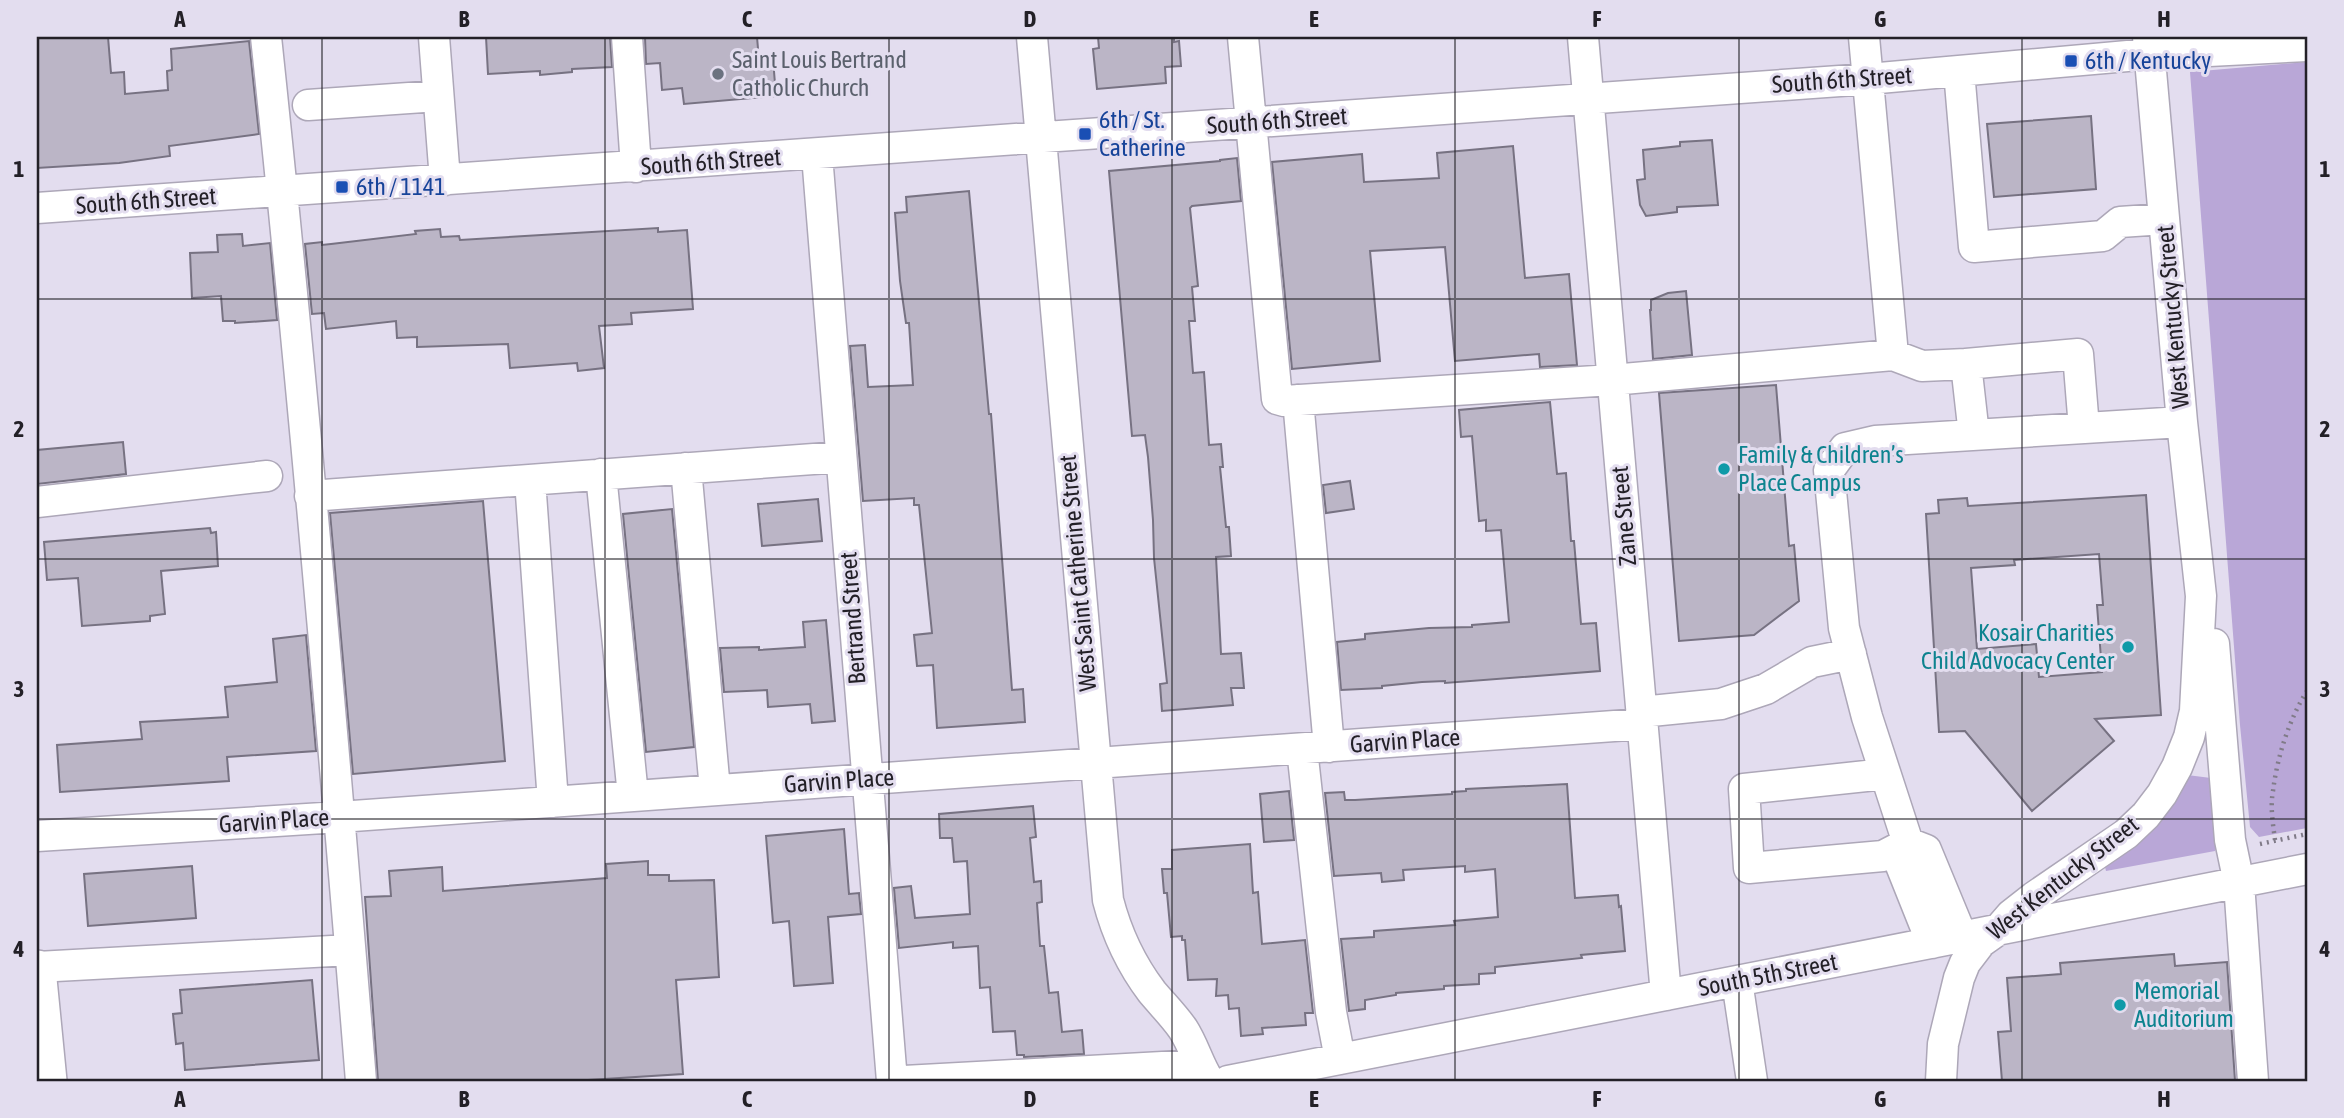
<svg xmlns="http://www.w3.org/2000/svg" width="2344" height="1118" font-family="'Asap Condensed',sans-serif">
<rect width="100%" height="100%" fill="#e3ddef"/>
<path fill="#b9a7d7" d="M2307 62V828L2259 837 2250 827 2240 725 2190 72Z
M2187 775 2211 778 2216 843 2215 851 2106 871 2105 867 2131 847Z"/>
<path fill="#bbb5c6" stroke="#777282" stroke-width="2" fill-rule="evenodd" d="M37 37H108L111 73 124 72 125 94 168 90 167 71 172 70 171 49 249 41 259 134 169 146 170 156 119 163 37 168Z
M486 37H610L612 67 572 69V72L540 75V71L488 74Z
M645 37H757L759 60 773 59 776 96 684 104 682 88 662 90 660 63 646 64Z
M1098 37H1174V42L1179 41 1181 66 1165 67 1166 83 1097 89 1093 49 1099 48Z
M2091 116 2096 189 1994 197 1987 124Z
M1712 140 1718 205 1677 207V212L1646 216 1640 205 1637 180 1645 179 1643 150 1680 146V142Z
M1513 146 1525 278 1569 274 1577 365 1540 367 1539 354 1455 361 1445 247 1370 251 1380 361 1292 369 1272 162 1362 154 1364 182 1439 178 1437 153Z
M1237 158 1241 201 1192 206 1190 208 1198 286 1192 287 1195 321H1189L1193 373 1204 372 1209 445 1221 444 1223 467H1220L1226 527H1229L1231 556 1216 557 1221 654 1241 653 1244 688H1231L1233 705 1162 711 1160 684 1167 683 1154 558 1153 520 1148 457 1145 435 1132 436 1109 171 1220 161V160Z
M969 191 989 414H991L1012 690 1023 689 1025 722 937 728 933 665 917 666 914 635 932 633 919 505H914V498L863 501 850 346 865 345 868 387 913 385 909 323H906L900 281 895 213 907 212 906 197Z
M658 228V232L687 230 693 309 631 313 632 324 599 326 604 368 578 371 577 363 510 368 508 344 417 347V337L397 338 396 321 326 329 324 313 312 314 305 244 322 242V245L331 244 416 234 415 231 440 229 441 237 459 236 460 240Z
M242 234 243 246 270 243 277 320 235 323V321H223L221 296 192 298 190 253 218 252 217 235Z
M1686 291 1692 355 1653 359 1650 310H1651V300L1668 293Z
M1776 385 1789 546 1794 545 1799 601 1754 635 1679 641 1659 393Z
M1550 402 1557 474 1566 473 1571 541H1574L1581 624 1596 623 1600 671 1445 683V681L1422 682 1382 686V688L1341 690 1337 642 1365 639V634L1429 628 1472 627V625L1509 622 1501 530 1486 531V520L1479 521 1472 436 1461 437 1459 410Z
M123 442 126 474 37 484V450Z
M1350 481 1354 509 1326 513 1323 485Z
M2146 495 2161 715 2095 719 2114 741 2032 811 1965 731 1939 732 1926 514 1939 513 1938 500 1967 498 1968 506ZM2099 554 2103 605H2097L2102 672 2039 677 2036 644 1977 649 1971 568 2015 565 2014 560Z
M818 499 822 541 762 546 758 504Z
M483 501 505 761 353 774 330 513Z
M672 509 694 747 646 752 623 514Z
M210 528 211 533 216 532 218 566 161 571 165 614 150 616V621L82 626 78 578 47 580 44 542Z
M826 620 835 721 812 723 810 704 768 707 767 690 724 692 720 648 759 647V650L805 647 803 622Z
M306 635 316 751 227 757 229 781 60 792 57 745 142 739 140 722 228 717 225 687 277 682 273 639Z
M1567 784 1575 898 1618 895 1619 907 1621 906 1625 951 1581 955 1582 958 1495 967V973L1479 974V984L1444 986V989L1396 993V995L1365 1000V1009L1349 1011 1341 939 1374 937V931L1455 925 1454 921 1498 917 1495 869 1465 872V866L1403 870 1404 880 1382 882 1381 873 1334 876 1325 793 1344 792 1345 800H1355L1452 794V792L1466 791V789Z
M1289 791 1294 840 1264 842 1260 794Z
M1033 806 1036 837 1030 838 1034 882 1041 881 1042 902 1037 903 1040 946H1044L1049 993 1058 992 1062 1032 1082 1030 1084 1054 1024 1057V1055H1017L1015 1031 993 1032 990 987 980 988 978 946 953 948V942L899 948 894 888 911 886 915 918 970 914 967 861 954 862 952 838H940L939 814Z
M844 829 849 894 859 893 861 914 828 917 833 983 794 986 789 921 773 923 766 836Z
M1250 844 1253 893 1258 892 1262 944 1305 940 1313 1013H1305L1306 1025 1262 1028 1263 1034 1241 1036 1239 1008 1229 1009 1228 995 1216 996 1217 979 1188 980 1185 940H1182V936L1171 937 1167 893H1164L1162 869H1172V850Z
M648 861V875H669V881L714 880 719 977 676 980 683 1074 572 1081H378L365 897 391 896 389 871 442 867 443 891 607 878 606 864Z
M192 866 196 918 88 926 84 874Z
M2174 954 2175 966 2227 962 2235 1081H2002L1998 1032 2011 1031 2007 978 2061 974 2060 963Z
M312 980 319 1060 185 1070 183 1043 176 1044 173 1014 182 1013 180 990Z"/>
<g fill="none" stroke-linecap="round" stroke-linejoin="round">
<defs>
<path id="minor" d="M266 37C303 384 333 733 361 1081
M434 37 445 180
M627 37 636 167
M1032 37 1108 900C1117 935 1130 963 1152 992 1162 1004 1174 1016 1183 1029 1194 1046 1198 1064 1209 1081
M1243 37 1277 399 1284 401 1612 380 1893 355 1922 366 1966 364 1974 435
M1583 37 1666 995
M1864 37 1893 355
M1959 71 1974 247 2103 236 2120 222 2164 219
M308 105 438 96
M817 155 892 1081
M37 208 1868 79 2150 54 2307 46
M1966 364 2078 354 2084 428
M1298 400 1329 747
M686 468 715 790
M601 474 633 796
M530 480 553 802
M310 496 841 457
M37 502 267 476
M2214 644 2230 840 2239 883 2253 1081
M1641 712 1721 704 1766 689 1812 662 1851 654
M1302 749 1331 1012 1340 1059
M1885 774 1744 789 1749 868 1883 856 1908 843 1926 850 1962 937
M37 836 339 817 1642 724
M1932 943 1900 863 1908 843 1867 717 1844 628 1829 470 1845 448 1875 441 2182 422
M37 967 350 950
M1737 981 1752 1081
M904 1081 1199 1065
M1228 1081 2307 869
M1941 1081 1943 1044 1959 978 1965 963 1981 942 1998 930 2011 915 2034 897 2126 834 2146 815 2162 794 2177 767 2189 737 2195 711 2201 596 2182 422 2148 37"/>
<path id="major" d="M37 969 48 1081"/>
</defs>
<use href="#minor" stroke="#ada7b8" stroke-width="33"/>
<use href="#major" stroke="#ada7b8" stroke-width="40"/>
<path stroke="#807b88" stroke-width="4.5" stroke-dasharray="2 5" stroke-linecap="butt" d="M2275 840C2273 824 2270 807 2273 791 2277 758 2289 719 2307 691
M2260 844 2307 834"/>
<use href="#minor" stroke="#fff" stroke-width="30"/>
<use href="#major" stroke="#fff" stroke-width="37"/>
</g>
<path fill="none" stroke="#232027" stroke-width="2" stroke-opacity="0.55" d="M322 37V1081M605 37V1081M889 37V1081M1172 37V1081M1455 37V1081M1739 37V1081M2022 37V1081M37 299H2307M37 559H2307M37 819H2307"/>
<g fill="#1a4fb4" stroke="#e3ddef" stroke-width="2.5">
<rect x="2064" y="54" width="14" height="14" rx="3.5"/>
<rect x="1078" y="127" width="14" height="14" rx="3.5"/>
<rect x="335" y="180" width="14" height="14" rx="3.5"/>
</g>
<circle fill="#6b7280" stroke="#e3ddef" stroke-width="2.5" cx="718" cy="74" r="7"/>
<g fill="#0f9aa8" stroke="#e3ddef" stroke-width="2.5">
<circle cx="1724" cy="469" r="7"/>
<circle cx="2128" cy="647" r="7"/>
<circle cx="2120" cy="1005" r="7"/>
</g>
<g text-anchor="middle" stroke-width="6" stroke-linejoin="round" paint-order="stroke">
<g font-size="24" fill="#5b616d" stroke="#e3ddef" text-anchor="start">
<text x="732" y="68">Saint Louis Bertrand<tspan x="732" dy="28">Catholic Church</tspan></text>
</g>
<g font-size="24" fill="#164399" stroke="#e3ddef" text-anchor="start">
<text x="2085" y="69">6th / Kentucky</text>
<text x="1099" y="128">6th / St.<tspan x="1099" dy="28">Catherine</tspan></text>
<text x="356" y="195">6th / 1141</text>
</g>
<g font-size="24" fill="#232027" stroke="#e3ddef">
<text transform="translate(1842 80) rotate(-4)" y="8">South 6th Street</text>
<text transform="translate(1277 121) rotate(-4)" y="8">South 6th Street</text>
<text transform="translate(711 162) rotate(-4)" y="8">South 6th Street</text>
<text transform="translate(146 201) rotate(-4)" y="8">South 6th Street</text>
<text transform="translate(2173 317) rotate(-95)" y="8">West Kentucky Street</text>
<text transform="translate(1624 516) rotate(-95)" y="8">Zane Street</text>
<text transform="translate(1078 573) rotate(-95)" y="8">West Saint Catherine Street</text>
<text transform="translate(853 618) rotate(-94)" y="8">Bertrand Street</text>
<text transform="translate(1405 741) rotate(-4)" y="8">Garvin Place</text>
<text transform="translate(839 781) rotate(-4)" y="8">Garvin Place</text>
<text transform="translate(274 821) rotate(-4)" y="8">Garvin Place</text>
<text transform="translate(2063 878) rotate(-38)" y="8">West Kentucky Street</text>
<text transform="translate(1768 975) rotate(-11)" y="8">South 5th Street</text>
</g>
<g font-size="24" fill="#0d838f" stroke="#e3ddef" text-anchor="start">
<text x="1738" y="463">Family &amp; Children’s<tspan x="1738" dy="28">Place Campus</tspan></text>
<text x="2114" y="641" text-anchor="end">Kosair Charities<tspan x="2114" dy="28">Child Advocacy Center</tspan></text>
<text x="2134" y="999">Memorial<tspan x="2134" dy="28">Auditorium</tspan></text>
</g>
</g>
<rect width="2344" height="1118" fill="none" stroke="#e3ddef" stroke-width="77"/>
<rect x="38" y="38" width="2268" height="1042" fill="none" stroke="#232027" stroke-width="2.5"/>
<g font-size="23" text-anchor="middle" font-weight="bold" fill="#232027">
<text x="180" y="27">A</text>
<text x="464" y="27">B</text>
<text x="747" y="27">C</text>
<text x="1030" y="27">D</text>
<text x="1314" y="27">E</text>
<text x="1597" y="27">F</text>
<text x="1880" y="27">G</text>
<text x="2164" y="27">H</text>
<text x="19" y="177">1</text>
<text x="2325" y="177">1</text>
<text x="19" y="437">2</text>
<text x="2325" y="437">2</text>
<text x="19" y="697">3</text>
<text x="2325" y="697">3</text>
<text x="19" y="957">4</text>
<text x="2325" y="957">4</text>
<text x="180" y="1107">A</text>
<text x="464" y="1107">B</text>
<text x="747" y="1107">C</text>
<text x="1030" y="1107">D</text>
<text x="1314" y="1107">E</text>
<text x="1597" y="1107">F</text>
<text x="1880" y="1107">G</text>
<text x="2164" y="1107">H</text>
</g>
</svg>
